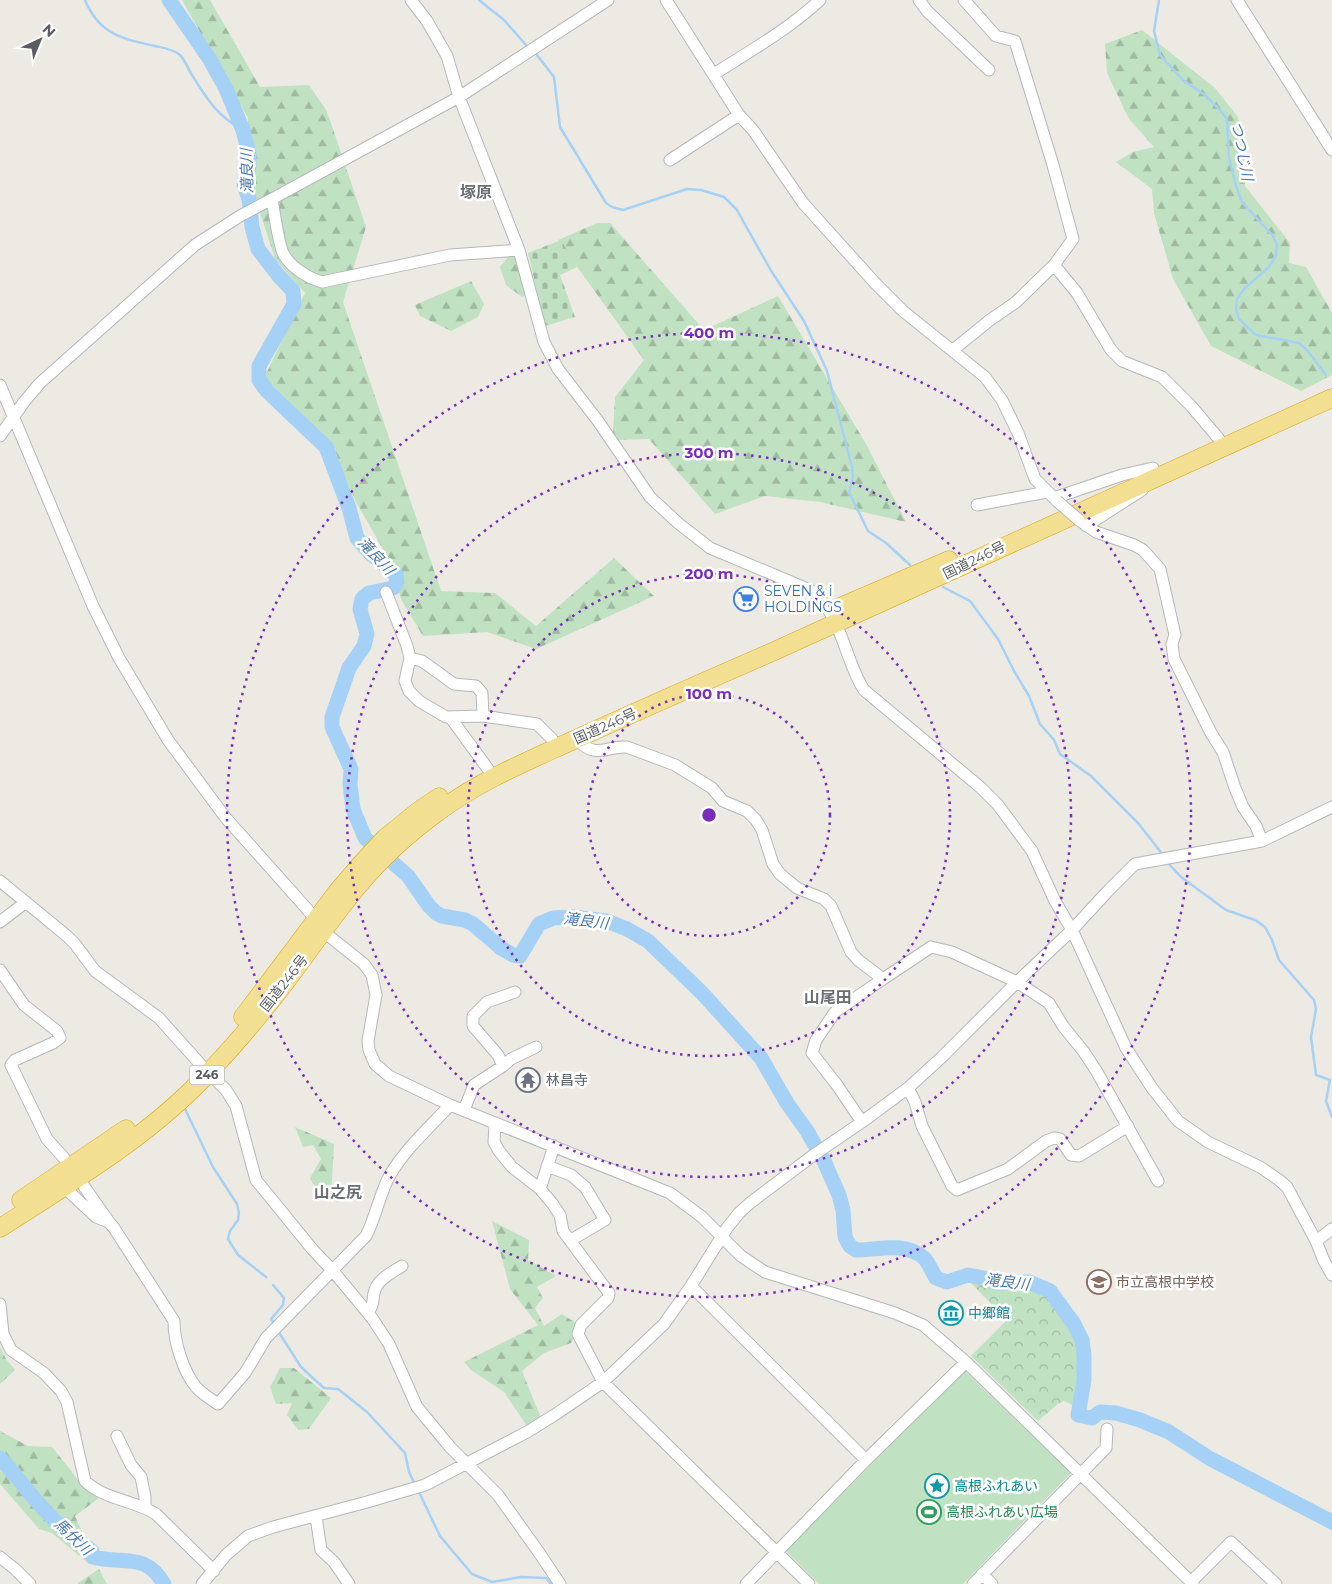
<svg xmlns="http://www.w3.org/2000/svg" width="1332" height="1584" font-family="Montserrat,'Noto Sans JP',sans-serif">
<defs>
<pattern id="forest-firs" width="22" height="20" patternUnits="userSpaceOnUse" patternTransform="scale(1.25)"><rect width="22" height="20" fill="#c0e2c2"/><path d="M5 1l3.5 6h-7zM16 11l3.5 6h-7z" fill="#9fbaa1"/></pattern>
<pattern id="cemetery-stones" width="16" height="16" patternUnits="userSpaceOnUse" patternTransform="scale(1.25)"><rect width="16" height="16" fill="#c0e2c2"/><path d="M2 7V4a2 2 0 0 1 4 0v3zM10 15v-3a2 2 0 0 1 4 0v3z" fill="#9fbaa1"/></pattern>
<pattern id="park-crowns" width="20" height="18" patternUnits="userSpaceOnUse" patternTransform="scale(1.25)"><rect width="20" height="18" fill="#c0e2c2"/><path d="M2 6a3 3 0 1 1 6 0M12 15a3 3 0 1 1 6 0" fill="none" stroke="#9fbaa1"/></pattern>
</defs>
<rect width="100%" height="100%" fill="#eceae2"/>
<path fill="url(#forest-firs)" d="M182 0H210L260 87 309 85 326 110 330 120 366 227 343 302 441 591 495 593 536 626 614 558 654 596 536 649 487 632 423 636 402 601 383 549 356 502 331 445 264 378 305 293 275 259 247 172 248 118Z
M1142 30 1215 88 1238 117 1245 151V186L1290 243 1289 263 1306 267 1332 313V375L1301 391 1211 346 1173 279 1154 213 1152 189 1116 162 1133 152 1154 147 1129 119 1126 113 1107 73 1105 44Z
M597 223H610L704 330 778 296 866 444 906 522 820 502 765 496 715 514 649 439 618 440 613 432 615 397 644 360 558 240Z
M512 252 525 276 530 291 522 297 506 285 500 267Z
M471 281 484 304 478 317 451 331 420 316 415 305Z
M295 1127 334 1144 331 1199 323 1200 310 1178 321 1159 313 1145 303 1147Z
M492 1221 529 1240 528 1260 556 1276 537 1287 543 1298 535 1308 544 1326 562 1314 579 1325 571 1343 544 1353 522 1371 541 1418 527 1426 504 1392 471 1370 464 1362 538 1325 510 1289Z
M0 1347 6 1359 15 1370 0 1384Z
M280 1368H294L331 1398 309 1429 298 1430 287 1415 292 1403 276 1404 270 1387Z
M0 1431 28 1446 52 1447 87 1491 99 1498 75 1516 93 1557 89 1564 52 1533 39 1529 0 1484Z
M99 1569 107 1584H78V1583Z"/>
<path fill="url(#cemetery-stones)" d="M561 240 577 267 560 275 575 317 545 326 528 253Z"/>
<path fill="url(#park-crowns)" d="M968 1280 1000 1288 1022 1287 1038 1290 1046 1295 1070 1326 1078 1342 1082 1357V1381L1075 1406 1064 1401 1058 1404 1038 1421 971 1356 1007 1320Z"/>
<path fill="#c0e2c2" d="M964 1370 1071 1473 963 1584H819L786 1551Z"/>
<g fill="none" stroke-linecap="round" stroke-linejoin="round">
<path stroke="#a6d1f7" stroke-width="2.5" d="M85 0C99 34 122 39 155 46 164 48 173 49 180 55 185 60 188 69 192 75 208 100 216 115 243 130
M479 0 504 20 526 45
M1159 0 1154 31 1160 55 1184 81 1205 95 1220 110 1227 119 1229 157 1236 186 1242 202 1273 236 1277 245 1276 255 1269 267 1244 289 1237 299 1236 309 1239 319 1256 335 1299 343 1307 350 1326 375
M537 55 554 77 560 127 606 203 612 207 623 210 687 189 701 190 724 197 737 210 770 269 804 321 827 371 852 467 853 477 849 492 868 531 886 543 910 565
M943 587 970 601 998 639 1014 671 1029 696 1040 724 1054 740 1060 754 1091 776 1138 823 1163 855
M1167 862 1181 877 1226 910 1255 920 1265 927 1272 940 1279 960 1314 1000 1316 1009 1311 1037 1316 1075 1330 1080 1326 1101 1332 1117
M185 1109 213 1167 237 1204 239 1213 238 1220 230 1231 228 1239 238 1255 266 1277
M273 1285 284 1298 283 1305 271 1319 274 1324
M278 1331 301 1367 315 1380 324 1388 338 1389 367 1412 405 1453 409 1472 415 1485
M418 1490 440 1536 472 1574 492 1582 521 1577 546 1578 551 1584"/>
<path stroke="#a6d1f7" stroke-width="15" d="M169 0 209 58 226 89 243 130 249 153V166L244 185 249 199 252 227 258 249 278 275 293 291 294 304 259 366V380L267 391 326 447 349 508 357 538 370 553 396 575 397 582 393 588 369 593 362 599 360 609 367 634 364 646 349 668 332 717V727L351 769 350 784 353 809 365 838 408 876 429 906 436 913 442 916 465 920 473 924 501 948 513 955 520 956 539 924 553 918 573 917 607 921 627 929 648 941 702 993 761 1058 787 1103 807 1131 824 1161 839 1195 843 1210 845 1237 850 1246 856 1250C878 1250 905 1241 924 1258 929 1263 932 1272 936 1278L947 1282 968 1275 984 1278 997 1283 1029 1282 1050 1291 1074 1324 1082 1340 1084 1355V1380L1078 1415 1092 1418 1100 1412 1116 1413 1140 1420 1169 1432 1209 1458 1332 1522
M0 1458C12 1470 22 1484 33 1497 50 1517 70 1536 92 1551L93 1557C122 1565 145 1551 164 1584"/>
<defs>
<path id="minor" d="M411 0 427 21 447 56 459 97 519 250 544 342 558 369 598 421 650 497 678 523 710 548 810 590C842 613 844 659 864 690L980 787 998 805 1032 851 1055 901 1072 930 1126 1048 1152 1088 1178 1121 1208 1142 1260 1167 1279 1180 1287 1187 1316 1241 1324 1261 1332 1275
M666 0 739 115 753 130 803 203 875 283 903 311 985 377 1002 400 1018 433 1035 479 1057 501
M919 0 927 11 989 70
M1237 0 1332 150
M714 74C750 51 789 29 820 0
M670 160 739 115
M272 199C274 211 279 247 284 255 292 268 308 278 322 282L450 255 519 250
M1054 265 1077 293 1111 350 1122 361 1162 377 1192 407 1219 439
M953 350 990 320 1016 302 1054 265 1073 239 1053 165 1015 41 996 36 964 0
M0 385 93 606 119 658 168 740 225 817 307 909 329 936 364 964 372 975 376 995 368 1041 369 1050 375 1064 389 1076 450 1105 670 1193 702 1217 741 1256 765 1272 895 1313 923 1325 966 1362 1193 1584
M0 436 24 402 40 383 195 245 240 216 272 199 459 97 608 0
M1054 498 1122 475 1153 468
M977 505 1047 492
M1079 520 1096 532 1134 545 1143 550 1160 569 1175 635 1172 644 1174 659 1211 733 1223 752 1235 788 1243 807 1256 826 1262 841
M1086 526 1142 490
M386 592 407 646 410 658 405 681 409 691 419 701 446 717 483 716 537 724 552 739
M410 658 422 661 454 684 476 686 482 693 483 716
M450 717 488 769
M576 739C597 760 604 746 627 747L675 765 712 788 723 801 747 811 756 820 762 830 773 864 780 874 797 888 824 899 831 906 851 952 858 960 883 979 931 947 952 952 1017 982 1049 1003 1063 1026 1084 1052 1097 1072 1158 1181
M0 881 67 936 75 944 95 971 159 1018 201 1065 226 1090 236 1106 256 1180 313 1250 333 1271 372 1318 389 1344 417 1407 450 1447 498 1495 540 1554 560 1584
M0 922 26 902
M0 970 24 1005 57 1031 60 1038 53 1043 15 1060 11 1065 47 1139 64 1158
M503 1066 511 1059 536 1047
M908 1088 915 1102 922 1126 952 1186 957 1190 1008 1169 1046 1141 1054 1138 1060 1139 1071 1155 1079 1156 1128 1126
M464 1110 474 1085 503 1066 498 1055 473 1026V1016L487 1002 515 992
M862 1122 837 1085 812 1053 816 1040 835 1012 883 979
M495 1124 494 1142 499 1151 512 1167 540 1189 552 1203 560 1215 563 1231 609 1293 608 1298 581 1325 578 1334 603 1382 809 1584
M547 1166 571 1175 585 1187 605 1220 571 1240
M83 1185 109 1222
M64 1187 96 1217 109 1222 114 1228 174 1321C174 1342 183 1371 196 1387 202 1394 211 1399 218 1404L245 1373 266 1338 366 1236C376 1217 380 1192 390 1175 405 1149 430 1127 450 1105
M540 1189 554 1146
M1316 1241 1332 1229
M691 1286 866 1460
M0 1304 3 1334 11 1350 44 1373 61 1391 67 1402 85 1481C105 1500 134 1500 156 1514L214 1571
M368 1313C376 1301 371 1301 375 1290 378 1279 393 1272 402 1266
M117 1436 131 1465 141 1477 145 1497V1507
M316 1517 321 1550 334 1562 349 1584
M0 1557 15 1569 30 1584
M982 1574 992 1584
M1191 1582 1231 1542 1276 1584
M202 1584 226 1555 248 1536 273 1527 367 1502 425 1485 527 1432 553 1416 603 1382 664 1324 691 1286 727 1228 739 1213 750 1203 815 1154 862 1122 908 1088 942 1057 1017 982 1072 930 1107 892 1135 864 1262 841 1332 807
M746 1584 866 1460 966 1362
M973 1584 1106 1448 1107 1429"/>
<path id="highway" d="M840 607 949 560
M243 1017 337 892 360 865 385 838 417 812 439 797
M21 1200 126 1129
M0 1228C73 1181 152 1135 211 1070 233 1047 254 1022 274 997 299 966 321 932 346 901 372 867 403 837 438 812 476 783 521 764 565 744 633 713 701 683 770 653 958 569 1144 482 1332 398"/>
</defs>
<use href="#minor" stroke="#b4b7bb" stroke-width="13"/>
<use href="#highway" stroke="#dba513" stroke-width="19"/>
<use href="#minor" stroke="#fff" stroke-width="11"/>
<use href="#highway" stroke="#f3df91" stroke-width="18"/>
<defs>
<path id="minor-bridge" d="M1057 501 1079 520"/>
</defs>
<use href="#minor-bridge" stroke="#b4b7bb" stroke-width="13" stroke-linecap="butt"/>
<use href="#minor-bridge" stroke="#fff" stroke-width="11"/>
</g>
<g fill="none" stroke="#7b2cbf" stroke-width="2.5" stroke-dasharray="2.5 5">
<circle cx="709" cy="815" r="121"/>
<circle cx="709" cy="815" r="241"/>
<circle cx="709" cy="815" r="362"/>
<circle cx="709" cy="815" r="482"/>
</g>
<defs>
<symbol id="supermarket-ring" viewBox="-11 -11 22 22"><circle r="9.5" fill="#fff" stroke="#3f7fe0" stroke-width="1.5"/><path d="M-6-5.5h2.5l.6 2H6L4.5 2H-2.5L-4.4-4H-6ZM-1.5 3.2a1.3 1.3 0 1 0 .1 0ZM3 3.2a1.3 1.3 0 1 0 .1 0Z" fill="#3f7fe0"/></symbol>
<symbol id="temple-ring" viewBox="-11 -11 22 22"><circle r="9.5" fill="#fff" stroke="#6b7280" stroke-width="1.5"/><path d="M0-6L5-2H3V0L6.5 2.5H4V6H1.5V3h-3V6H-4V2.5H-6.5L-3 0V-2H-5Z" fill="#6b7280"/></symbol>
<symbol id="school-ring" viewBox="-11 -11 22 22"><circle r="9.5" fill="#fff" stroke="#8d6e63" stroke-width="1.5"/><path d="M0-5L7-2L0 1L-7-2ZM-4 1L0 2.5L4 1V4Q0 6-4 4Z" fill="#8d6e63"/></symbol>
<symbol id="museum-ring" viewBox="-11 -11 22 22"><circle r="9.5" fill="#fff" stroke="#0f9aa8" stroke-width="1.5"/><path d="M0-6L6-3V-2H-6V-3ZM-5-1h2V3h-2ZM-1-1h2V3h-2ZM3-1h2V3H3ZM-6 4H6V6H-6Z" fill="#0f9aa8"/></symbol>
<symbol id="sight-ring" viewBox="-11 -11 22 22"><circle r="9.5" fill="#fff" stroke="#0f9aa8" stroke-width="1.5"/><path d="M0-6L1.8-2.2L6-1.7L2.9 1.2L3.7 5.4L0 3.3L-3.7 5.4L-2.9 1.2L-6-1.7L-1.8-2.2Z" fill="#0f9aa8"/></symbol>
<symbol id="stadium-ring" viewBox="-11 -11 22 22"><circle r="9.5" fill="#fff" stroke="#2e9e5b" stroke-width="1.5"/><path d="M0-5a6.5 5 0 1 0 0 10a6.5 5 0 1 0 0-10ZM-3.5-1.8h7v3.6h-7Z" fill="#2e9e5b"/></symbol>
</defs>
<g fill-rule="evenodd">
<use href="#supermarket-ring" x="732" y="585" width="28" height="28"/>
<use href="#temple-ring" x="514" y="1066" width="28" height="28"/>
<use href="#school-ring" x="1085" y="1268" width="28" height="28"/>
<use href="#museum-ring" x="937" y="1299" width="28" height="28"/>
<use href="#sight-ring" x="923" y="1472" width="28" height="28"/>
<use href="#stadium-ring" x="915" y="1498" width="28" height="28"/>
</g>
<g text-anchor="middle" stroke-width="5" stroke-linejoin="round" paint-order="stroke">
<rect fill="#fff" stroke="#8c8e90" stroke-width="1" x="189.5" y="1065.5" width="35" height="19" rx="4"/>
<g font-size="12" font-weight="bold" fill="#5a5d61">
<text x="207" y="1079">246</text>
</g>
<g font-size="14" fill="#5a5d61" stroke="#fff">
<text transform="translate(974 560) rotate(-26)" y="5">国道246号</text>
<text transform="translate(605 726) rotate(-24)" y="5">国道246号</text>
<text transform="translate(284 983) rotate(-52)" y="5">国道246号</text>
</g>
<g font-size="14" fill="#366cbe" stroke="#fff" text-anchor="start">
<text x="764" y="596">SEVEN &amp; i<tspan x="764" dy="16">HOLDINGS</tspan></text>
</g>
<g font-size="14" fill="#5b616d" stroke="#fff" text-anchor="start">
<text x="546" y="1085">林昌寺</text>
</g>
<g font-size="14" fill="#785e54" stroke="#fff" text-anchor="start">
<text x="1116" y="1287">市立高根中学校</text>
</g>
<g font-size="14" fill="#0d838f" stroke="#fff" text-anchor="start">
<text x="968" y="1318">中郷館</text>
<text x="954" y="1491">高根ふれあい</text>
</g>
<g font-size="14" fill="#27864d" stroke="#fff" text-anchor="start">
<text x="946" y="1517">高根ふれあい広場</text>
</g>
<g font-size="15" font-style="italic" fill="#4977b0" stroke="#fff">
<text transform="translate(1242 151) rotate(79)" y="5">つつじ川</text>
<text transform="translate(247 171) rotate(-91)" y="5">滝良川</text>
<text transform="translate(376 556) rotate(47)" y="5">滝良川</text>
<text transform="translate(586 921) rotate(7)" y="5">滝良川</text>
<text transform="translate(1007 1282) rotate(7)" y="5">滝良川</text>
<text transform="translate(73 1537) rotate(44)" y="5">馬伏川</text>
</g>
<g font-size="16" font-weight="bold" fill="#6b6f73" stroke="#fff">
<text x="476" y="198">塚原</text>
<text x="828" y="1003">山尾田</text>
<text x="338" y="1198">山之尻</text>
</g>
</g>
<circle cx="709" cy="815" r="8" fill="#7b2cbf" stroke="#fff" stroke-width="2.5"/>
<g font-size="15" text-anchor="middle" font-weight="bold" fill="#7b2cbf" stroke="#fff" stroke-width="5" stroke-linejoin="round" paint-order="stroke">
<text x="709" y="338">400 m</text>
<text x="709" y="458">300 m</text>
<text x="709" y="579">200 m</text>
<text x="709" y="699">100 m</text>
</g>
<g transform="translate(40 40) rotate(44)" stroke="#ffffff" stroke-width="4" paint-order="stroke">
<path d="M0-4L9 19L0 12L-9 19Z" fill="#5a5d61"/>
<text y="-8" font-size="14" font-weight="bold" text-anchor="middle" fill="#5a5d61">N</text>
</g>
</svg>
